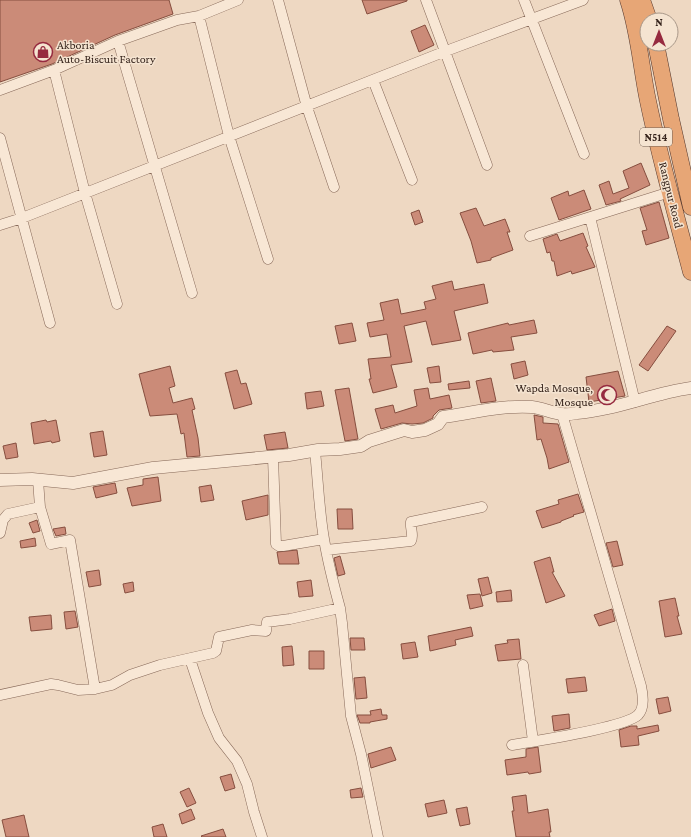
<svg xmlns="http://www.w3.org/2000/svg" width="691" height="837" font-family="'Crimson Pro',serif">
<rect width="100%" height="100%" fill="#eed8c2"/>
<path fill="#cb8b78" stroke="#864e3f" d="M0 0H169L173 14 115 35 52 64 0 82Z
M362 0H407V1L367 14Z
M425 25 434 45 419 52 411 31Z
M641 163 650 185 620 199 621 201 606 205 599 185 609 181 613 194 629 188 623 171Z
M584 190 591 209 559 220 551 198 568 191 569 196Z
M659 202 669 238 646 245 642 231 647 230 640 208Z
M476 208 484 226 505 219 510 232H507L513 250 491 258V260L477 263 471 241 460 213Z
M419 210 423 222 415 225 411 213Z
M583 233 588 246 586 247 595 267 572 274 571 271 557 276 554 261H552L550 252 547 253 543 239 557 234 560 241Z
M452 281 454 290 484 284 488 303 454 311 461 340 432 345 426 321 404 326 412 362 391 365 397 387 373 393 369 379H371L368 359 391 357 387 334 370 337 367 323 384 320 380 303 398 299 401 314 426 309 424 302 436 299 432 286Z
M534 320 537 333 511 337 514 350 493 352 492 350 473 354 468 333 508 323 509 325Z
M352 323 356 341 339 344 335 326Z
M667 326 676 331 648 371 639 365Z
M525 361 528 375 514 379 511 364Z
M170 366 175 386 169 388 173 403 192 398 195 409 192 410 198 438 200 456 187 457 184 433 181 434 177 414 150 416 139 374Z
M439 366 441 382 430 383 427 368Z
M237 370 241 384 246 383 252 404 234 409 225 373Z
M618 371 625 396 589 402 586 377Z
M491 378 496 401 481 403 476 381Z
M469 381 470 388 449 390 448 384Z
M349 388 358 439 345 441 335 390Z
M428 388 430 399 449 395 452 408 439 410 433 416V418L423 423 412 424 402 423 381 429 375 409 393 405 395 413 417 406 414 390Z
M321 391 324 406 307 409 305 393Z
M534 415 543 417V423L558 424 569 462 549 469 547 458 541 439 537 440Z
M46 420 47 422 56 420 60 441 52 443 51 441 34 444 31 423Z
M103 431 107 455 94 457 90 433Z
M285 432 288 448 267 450 264 435Z
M16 443 18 457 6 459 3 446Z
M158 477 161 501 132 506 127 488 143 485V479Z
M115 483 117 493 96 498 93 487Z
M211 485 214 500 201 502 199 487Z
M578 494 584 512 573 515 574 516 561 521V522L542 528 536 511 559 504 558 500Z
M268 495V515L246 520 242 501Z
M337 509H352L353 529H338Z
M37 520 40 531 33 533 29 523Z
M65 527 66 534 56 536 53 529Z
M35 538 36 546 21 548 20 541Z
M617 541 623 565 613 567 606 543Z
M297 550 299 564H279L277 552Z
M340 556 345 574 338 576 334 558Z
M550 557 554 572H552L565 596 546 603 534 562Z
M99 570 101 585 89 587 86 572Z
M488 577 492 593 482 596 478 579Z
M311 580 313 596 299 597 297 582Z
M133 582 134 591 125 593 123 584Z
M511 590 512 601 497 602 496 592Z
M480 594 483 606 470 609 467 595Z
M675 598 679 616H677L682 634 665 637 659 601Z
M612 609 615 621 599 626 594 615Z
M75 611 78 627 66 629 64 612Z
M51 615 52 629 31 631 29 617Z
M471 627 473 636 455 640 456 645 430 651 428 636Z
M350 638H364L365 650H351Z
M519 639 521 659 498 661 495 645 508 643 507 640Z
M415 642 418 657 403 659 401 644Z
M292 646 294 665 283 666 282 647Z
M309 651H324V669H309Z
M365 677 367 698 356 699 354 678Z
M585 677 587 691 568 693 566 679Z
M668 697 671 711 659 714 656 699Z
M381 709 382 715H387V719L370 722V723H360L357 715H371L370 711Z
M569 714 570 728 554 731 552 716Z
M658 725 659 731 638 736 639 745 621 747 619 730 631 726H637V729Z
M391 747 396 760 371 768 368 754Z
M538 747 541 772 529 774 528 772 507 775 505 760 526 757V749Z
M231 774 235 788 225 791 220 777Z
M189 788 196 803 187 807 180 792Z
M361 788 363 797 351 798 350 790Z
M526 795 528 813 548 809 551 832H549L550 837H516L512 811H514L512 797Z
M444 800 447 813 428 817 425 804Z
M467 807 470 824 460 826 456 809Z
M191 809 195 819 182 824 179 814Z
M24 815 29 837H6L2 820Z
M163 824 167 837H154L152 827Z
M223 829 226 837H202L201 836Z"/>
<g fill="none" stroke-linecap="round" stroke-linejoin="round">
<defs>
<path id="minor" d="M278 0 307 107 334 187
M426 0 487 165
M524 0 584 154
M199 16 229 136 268 259
M118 41 192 293
M54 70 85 193 117 304
M373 80 412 180
M0 90 54 70 118 41 177 20 199 16 238 0
M0 138 50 323
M590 217 635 402
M0 225 22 218 446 51 583 0
M530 236 670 192
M273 457 276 544 279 546H283L324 539
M38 480 40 507 51 544 70 540 95 689
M0 533 3 520 8 514 40 507
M326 550 411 541C414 536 410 528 411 522L482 507
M340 608 342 623 351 716 361 754 378 837
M190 659 208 713 219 738 237 761 247 784 254 812 262 837
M523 665 533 741
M0 695 51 684 58 685 78 690 95 689 112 685 130 675 160 665 213 653 216 651 219 637 252 630 266 631 267 622 290 619 340 608C334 586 328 563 324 539 319 510 318 480 315 451
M512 745C535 741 624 728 638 715 645 708 643 695 641 686L562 414"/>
<path id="tertiary" d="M0 480 32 479 73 483 153 468 289 455 318 450 340 449 361 446 369 441 404 430 412 432 425 430 438 424 443 417 450 416C476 412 505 405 532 407 542 408 552 413 562 414 567 415 572 414 577 413 616 410 653 393 691 388"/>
<path id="trunk" d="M628 0C639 33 641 68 648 101 660 159 676 215 691 272
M642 0 649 20
M656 44 671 119 691 207"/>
</defs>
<use href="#minor" stroke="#876959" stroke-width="11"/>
<use href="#tertiary" stroke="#876959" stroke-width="13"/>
<use href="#trunk" stroke="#55382e" stroke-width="17"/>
<use href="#minor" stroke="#f8e7d5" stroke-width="10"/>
<use href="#tertiary" stroke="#f8e7d5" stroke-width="12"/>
<use href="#trunk" stroke="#e7a676" stroke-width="16"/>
</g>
<defs>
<symbol id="shop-ring" viewBox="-11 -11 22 22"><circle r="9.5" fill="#f5e4d1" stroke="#962a3f" stroke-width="1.5"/><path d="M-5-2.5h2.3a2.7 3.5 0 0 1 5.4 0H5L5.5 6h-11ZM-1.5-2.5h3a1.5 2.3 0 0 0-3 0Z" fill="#962a3f"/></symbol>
<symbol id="mosque-ring" viewBox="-11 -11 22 22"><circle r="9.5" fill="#f5e4d1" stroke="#962a3f" stroke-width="1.5"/><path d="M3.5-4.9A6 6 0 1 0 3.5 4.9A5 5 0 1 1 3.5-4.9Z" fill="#962a3f"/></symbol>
</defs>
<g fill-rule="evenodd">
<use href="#shop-ring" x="32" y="41" width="22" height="22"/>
<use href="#mosque-ring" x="596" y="384" width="22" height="22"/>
</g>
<g text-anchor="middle" stroke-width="3" stroke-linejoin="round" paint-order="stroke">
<rect fill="#f5e4d1" stroke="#705e53" stroke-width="1" x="640" y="128" width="32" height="18" rx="3"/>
<g font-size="11" font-weight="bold" fill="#37251d">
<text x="656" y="141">N514</text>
</g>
<g font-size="12" fill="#37251d" stroke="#f5e4d1" text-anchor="start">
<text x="57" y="49">Akboria<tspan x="57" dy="14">Auto-Biscuit Factory</tspan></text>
<text x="593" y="392" text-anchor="end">Wapda Mosque,<tspan x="593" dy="14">Mosque</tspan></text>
</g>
<g font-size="12" fill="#37251d" stroke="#f5e4d1">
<text transform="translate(671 195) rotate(76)" y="4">Rangpur Road</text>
</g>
</g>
<g transform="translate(659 32)"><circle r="19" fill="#f5e4d1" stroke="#a99889"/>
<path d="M0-3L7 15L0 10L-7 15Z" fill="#962a3f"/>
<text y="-6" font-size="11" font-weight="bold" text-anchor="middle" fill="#37251d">N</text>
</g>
</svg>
